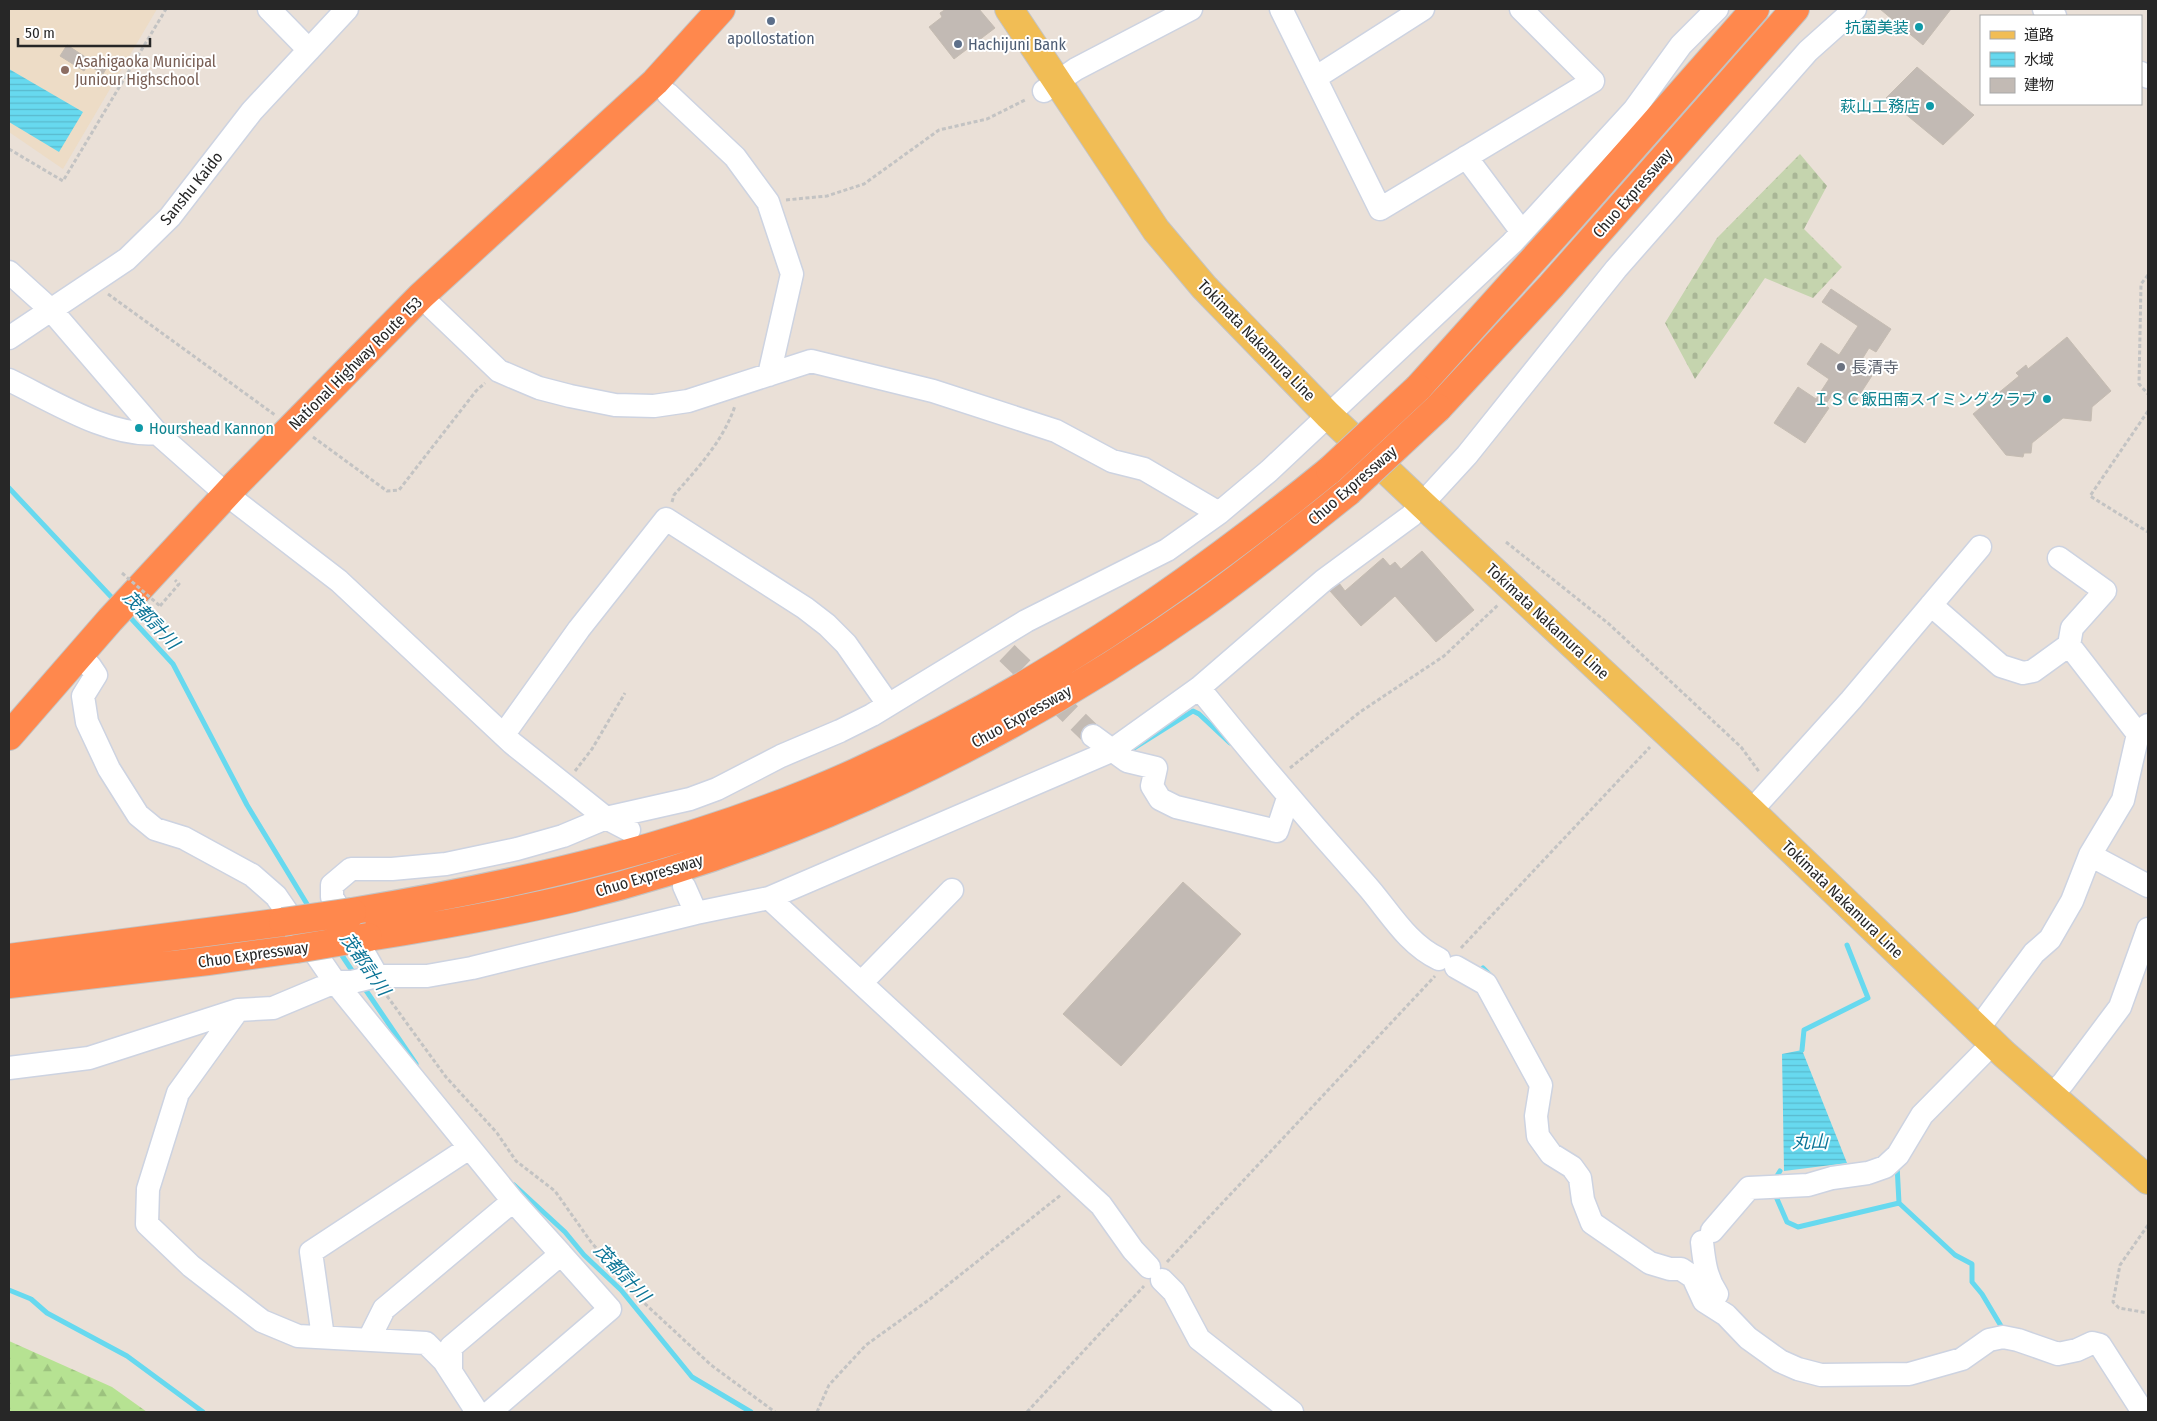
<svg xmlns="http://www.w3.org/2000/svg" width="2157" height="1421" font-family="'Fira Sans Condensed','Noto Sans JP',sans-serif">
<defs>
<pattern id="forest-firs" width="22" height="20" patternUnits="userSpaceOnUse" patternTransform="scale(1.25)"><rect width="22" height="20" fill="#b6e292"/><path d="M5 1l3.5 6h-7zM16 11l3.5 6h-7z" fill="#9cc27e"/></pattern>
<pattern id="cemetery-stones" width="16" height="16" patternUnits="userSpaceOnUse" patternTransform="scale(1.25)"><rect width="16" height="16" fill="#c5d4ae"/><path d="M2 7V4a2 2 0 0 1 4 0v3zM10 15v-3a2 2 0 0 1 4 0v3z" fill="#a9b696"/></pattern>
<pattern id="water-rules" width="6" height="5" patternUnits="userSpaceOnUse" patternTransform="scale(1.25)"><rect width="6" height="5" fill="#67d9ef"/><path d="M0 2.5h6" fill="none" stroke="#59bacd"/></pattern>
</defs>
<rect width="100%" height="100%" fill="#eae0d7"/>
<path fill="#eddcc6" d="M9 9H157L63 169 9 132Z"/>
<path fill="url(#forest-firs)" d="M9 1341 112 1387 147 1412H9Z"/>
<path fill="url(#cemetery-stones)" d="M1800 154 1827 186 1804 229 1842 267 1813 298 1765 278 1695 379 1665 323 1717 238Z"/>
<path fill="url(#water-rules)" d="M9 69 83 112 59 152 9 122Z
M1802 1050 1847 1163 1784 1171 1782 1054Z"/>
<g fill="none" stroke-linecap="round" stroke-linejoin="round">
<path stroke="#67d9ef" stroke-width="5" d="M9 488 116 602
M127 614 173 664 247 805 310 909
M1131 750 1193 711 1199 714 1230 743
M339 951 355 975
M1483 968 1491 976
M363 986 416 1064
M1802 1050 1804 1030 1868 998 1847 945
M1897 1165 1899 1203
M1775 1179 1780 1171
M514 1185 565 1232 584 1255 621 1290 692 1377 751 1412
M1774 1192 1787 1222 1798 1227 1899 1203 1955 1255 1972 1264V1282L1982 1294 2001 1326
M9 1290 31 1299 47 1313 127 1356 203 1412"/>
</g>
<path fill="#c2bab4" stroke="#c5bcb2" d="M946 9H979L995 28 954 59 929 27 942 17 940 13Z
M1880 9H1951L1923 45Z
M67 45 90 60 84 71 60 56Z
M97 62 107 67 103 74 93 68Z
M1917 67 1974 115 1943 145 1886 98Z
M1831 289 1891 329 1876 352 1869 348 1861 361 1875 371 1853 405 1834 392 1825 405 1829 408 1805 443 1774 423 1798 387 1816 399 1829 379 1807 364 1821 343 1839 355 1858 326 1822 302Z
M2067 337 2111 391 2092 407 2091 421 2063 418 2032 443 2031 453H2024L2023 457 2006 455 1973 414 2019 376 2016 373 2026 365 2028 369Z
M1422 551 1474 610 1436 642 1395 596 1361 626 1330 591 1339 583 1345 591 1383 558 1390 566 1395 562 1401 569Z
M1183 882 1241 934 1121 1066 1063 1014Z"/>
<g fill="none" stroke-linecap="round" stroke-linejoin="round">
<path stroke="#c3bbb4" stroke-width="22" stroke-dasharray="22 11" stroke-linecap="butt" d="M1007 653 1093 736"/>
<defs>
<path id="minor" d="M269 9 309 50
M1281 9 1380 209 1593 81 1521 9
M2044 9 2055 16
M2141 73 2148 77
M1315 78 1423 9
M1044 91 1076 69 1191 9
M668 94 735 157 768 202 792 274 769 375
M1466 157 1522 232
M9 272 51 310 157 433 226 494 339 581 512 743 606 818 629 830
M432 307 499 371 539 388 570 396 615 405 654 406 688 401 811 361 933 391 1056 431 1112 461 1144 469 1219 513
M9 338 127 259 170 217 252 111 347 9
M9 380C51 400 110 438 157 433
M1931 605 2001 666 2023 673 2033 671 2069 645 2072 628 2105 591 2059 558
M2069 645 2138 734
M90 666 96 675 83 696 87 722 109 769 138 815 155 829 184 838 252 875 276 896 335 982 513 1201 561 1254 451 1347V1371
M1199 688C1253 755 1309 821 1367 886 1389 911 1407 944 1439 959
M504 734 579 629 666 519 805 608 827 625 846 644 888 704
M1093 736 1127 761 1156 768 1152 786 1160 799 1176 807 1277 831 1288 798
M1751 811 1851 700 1980 547
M2090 855 2148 886
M684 886 696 913
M769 898 1101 1205 1133 1250 1149 1267
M1456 967 1486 984 1541 1085 1536 1116 1538 1136 1551 1154 1572 1167 1580 1178 1583 1200 1592 1223 1650 1263 1670 1269H1681L1693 1277 1704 1301 1726 1315 1748 1338 1780 1361 1798 1369 1821 1375 1909 1374 1962 1359 1989 1340 2003 1337 2018 1340 2058 1354 2077 1350 2092 1343 2100 1345 2143 1412
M377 976 332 897V885L351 869H392L446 864 517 849 563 836 606 818 690 799 717 789 781 756 840 731 872 715 1026 621 1167 550 1219 513 1269 471 1512 243 1634 110 1681 45 1717 9
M861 983 952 890
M238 1010 178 1093 148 1189 147 1224 191 1266 262 1321 298 1336 426 1343 444 1361 477 1412
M1978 1029 2034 953 2050 939 2072 901 2090 855 2123 800 2138 734 2148 725
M9 1068 89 1058 238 1010 273 1008 335 982H352L377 976H427L472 968 696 913 769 898 1111 751 1199 688 1324 580 1411 516 1467 455 1616 269 1726 144 1808 51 1855 9
M2051 1095 2063 1083 2120 1007 2148 929
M1712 1231 1749 1188 1808 1185 1832 1178 1868 1173 1885 1167 1898 1155 1922 1115 1993 1043
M1702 1242C1704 1261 1706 1278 1717 1294
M1162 1280 1174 1292 1199 1339 1292 1412
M323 1337 311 1252 469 1148
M369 1339 384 1309 513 1201
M490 1412 610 1309 561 1254"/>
<path id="major" d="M1009 9 1156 230 1204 287 1328 415 1422 504 1751 811 2004 1054 2148 1180"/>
<path id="highway" d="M1418 388 1569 220 1755 9
M1438 408 1551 286 1795 9
M9 736 110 620 237 483 421 296 655 82 721 9
M352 912C523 884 698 844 857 772 1033 691 1180 592 1330 470
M368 937C437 926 505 914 573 898 795 844 1014 737 1200 606 1251 570 1299 531 1348 492
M9 958 283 922
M9 984 208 961 296 949"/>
</defs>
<use href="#minor" stroke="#cdd3e1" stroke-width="25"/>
<use href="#major" stroke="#c3c3c3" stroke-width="30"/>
<use href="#highway" stroke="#c3c3c3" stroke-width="30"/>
<path stroke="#c3c3c3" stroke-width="3" stroke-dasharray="4 2.5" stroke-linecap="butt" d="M9 149 63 181 166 9
M786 200 827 196 864 184 939 130 987 119 1027 99
M2148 275 2141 284 2139 384 2148 394
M108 294 275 415
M2148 411 2090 496 2148 532
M313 437 387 491 399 490 476 391 485 383
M672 502 674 495C698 468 723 441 735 406
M1506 542 1609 624 1741 747 1760 773
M160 606 179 584 175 580
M1290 768 1360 712 1444 656 1499 604
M575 771 592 749 625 693
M1461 948 1650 747
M387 996 446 1077 497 1133 516 1161 555 1191 591 1242 642 1301 711 1365 775 1412
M2148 1225 2120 1265 2113 1302 2119 1308 2148 1313
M1167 1262 1435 976
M817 1412 829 1385 866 1345 930 1299 1062 1194
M1027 1412 1144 1286"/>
<use href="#minor" stroke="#fff" stroke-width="22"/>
<use href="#major" stroke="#f1bd55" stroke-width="28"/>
<use href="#highway" stroke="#ff884d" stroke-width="28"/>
<defs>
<path id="highway-bridge" d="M1330 470 1418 388
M1348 492 1438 408
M283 922 352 912
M296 949 368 937"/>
</defs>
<use href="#highway-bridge" stroke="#c3c3c3" stroke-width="30" stroke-linecap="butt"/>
<path stroke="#c3c3c3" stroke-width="3" stroke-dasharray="4 2.5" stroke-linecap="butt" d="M122 573 160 606"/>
<use href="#highway-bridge" stroke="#ff884d" stroke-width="28"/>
</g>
<g fill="#5c6f8a" stroke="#fff" stroke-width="2">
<circle cx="771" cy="21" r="5"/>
<circle cx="958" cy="44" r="5"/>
</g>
<g fill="#0f9aa8" stroke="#fff" stroke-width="2">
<circle cx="1919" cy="27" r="5"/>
<circle cx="1930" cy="106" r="5"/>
<circle cx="2047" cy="399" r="5"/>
<circle cx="139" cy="428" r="5"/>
</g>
<circle fill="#8d6e63" stroke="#fff" stroke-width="2" cx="65" cy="70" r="5"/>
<circle fill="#6b7280" stroke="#fff" stroke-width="2" cx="1841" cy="367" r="5"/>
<g text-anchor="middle" stroke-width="4" stroke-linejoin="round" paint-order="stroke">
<g font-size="16" fill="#0d838f" stroke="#fff" text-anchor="end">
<text x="1909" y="33">抗菌美装</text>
<text x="1920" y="112">萩山工務店</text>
<text x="2037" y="405">ＩＳＣ飯田南スイミングクラブ</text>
<text x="149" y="434" text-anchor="start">Hourshead Kannon</text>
</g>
<g font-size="16" fill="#4e5e75" stroke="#fff">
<text x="771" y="44">apollostation</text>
<text x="968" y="50" text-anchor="start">Hachijuni Bank</text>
</g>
<g font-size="16" fill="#785e54" stroke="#fff" text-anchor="start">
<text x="75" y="67">Asahigaoka Municipal<tspan x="75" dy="18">Juniour Highschool</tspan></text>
</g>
<g font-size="16" fill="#272727" stroke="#fff">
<text transform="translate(191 188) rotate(-51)" y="6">Sanshu Kaido</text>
<text transform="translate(1632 193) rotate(-49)" y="6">Chuo Expressway</text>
<text transform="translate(1257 340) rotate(46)" y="6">Tokimata Nakamura Line</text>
<text transform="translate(355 363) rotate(-45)" y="6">National Highway Route 153</text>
<text transform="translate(1352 485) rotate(-41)" y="6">Chuo Expressway</text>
<text transform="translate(1548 621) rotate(43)" y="6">Tokimata Nakamura Line</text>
<text transform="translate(1021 716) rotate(-29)" y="6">Chuo Expressway</text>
<text transform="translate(649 875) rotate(-17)" y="6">Chuo Expressway</text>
<text transform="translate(1843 899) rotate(44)" y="6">Tokimata Nakamura Line</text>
<text transform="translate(253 954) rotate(-8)" y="6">Chuo Expressway</text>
</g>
<g font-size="16" fill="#5b616d" stroke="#fff" text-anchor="start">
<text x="1851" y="373">長清寺</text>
</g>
<g font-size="18" font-style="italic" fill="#0b7496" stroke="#fff">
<text transform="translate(151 620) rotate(47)" y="6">茂都計川</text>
<text transform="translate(365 964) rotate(55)" y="6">茂都計川</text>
<text x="1810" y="1148">丸山</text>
<text transform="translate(622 1273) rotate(47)" y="6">茂都計川</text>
</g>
</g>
<rect width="2157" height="1421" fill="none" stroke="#272727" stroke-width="20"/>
<rect x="1980" y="15" width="162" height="90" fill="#ffffff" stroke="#a9a9a9"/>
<rect x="1990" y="31" width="25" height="8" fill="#f1bd55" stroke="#a9a9a9"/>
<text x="2024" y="40" font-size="15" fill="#272727">道路</text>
<rect x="1990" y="52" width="25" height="15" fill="url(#water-rules)" stroke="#a9a9a9"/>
<text x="2024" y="65" font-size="15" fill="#272727">水域</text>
<rect x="1990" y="78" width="25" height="15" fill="#c2bab4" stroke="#a9a9a9"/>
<text x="2024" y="90" font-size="15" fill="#272727">建物</text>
<path d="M18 38v8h132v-8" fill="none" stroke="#272727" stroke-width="2.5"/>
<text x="25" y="38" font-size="15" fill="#272727" stroke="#ffffff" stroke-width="4" paint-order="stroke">50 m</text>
</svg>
